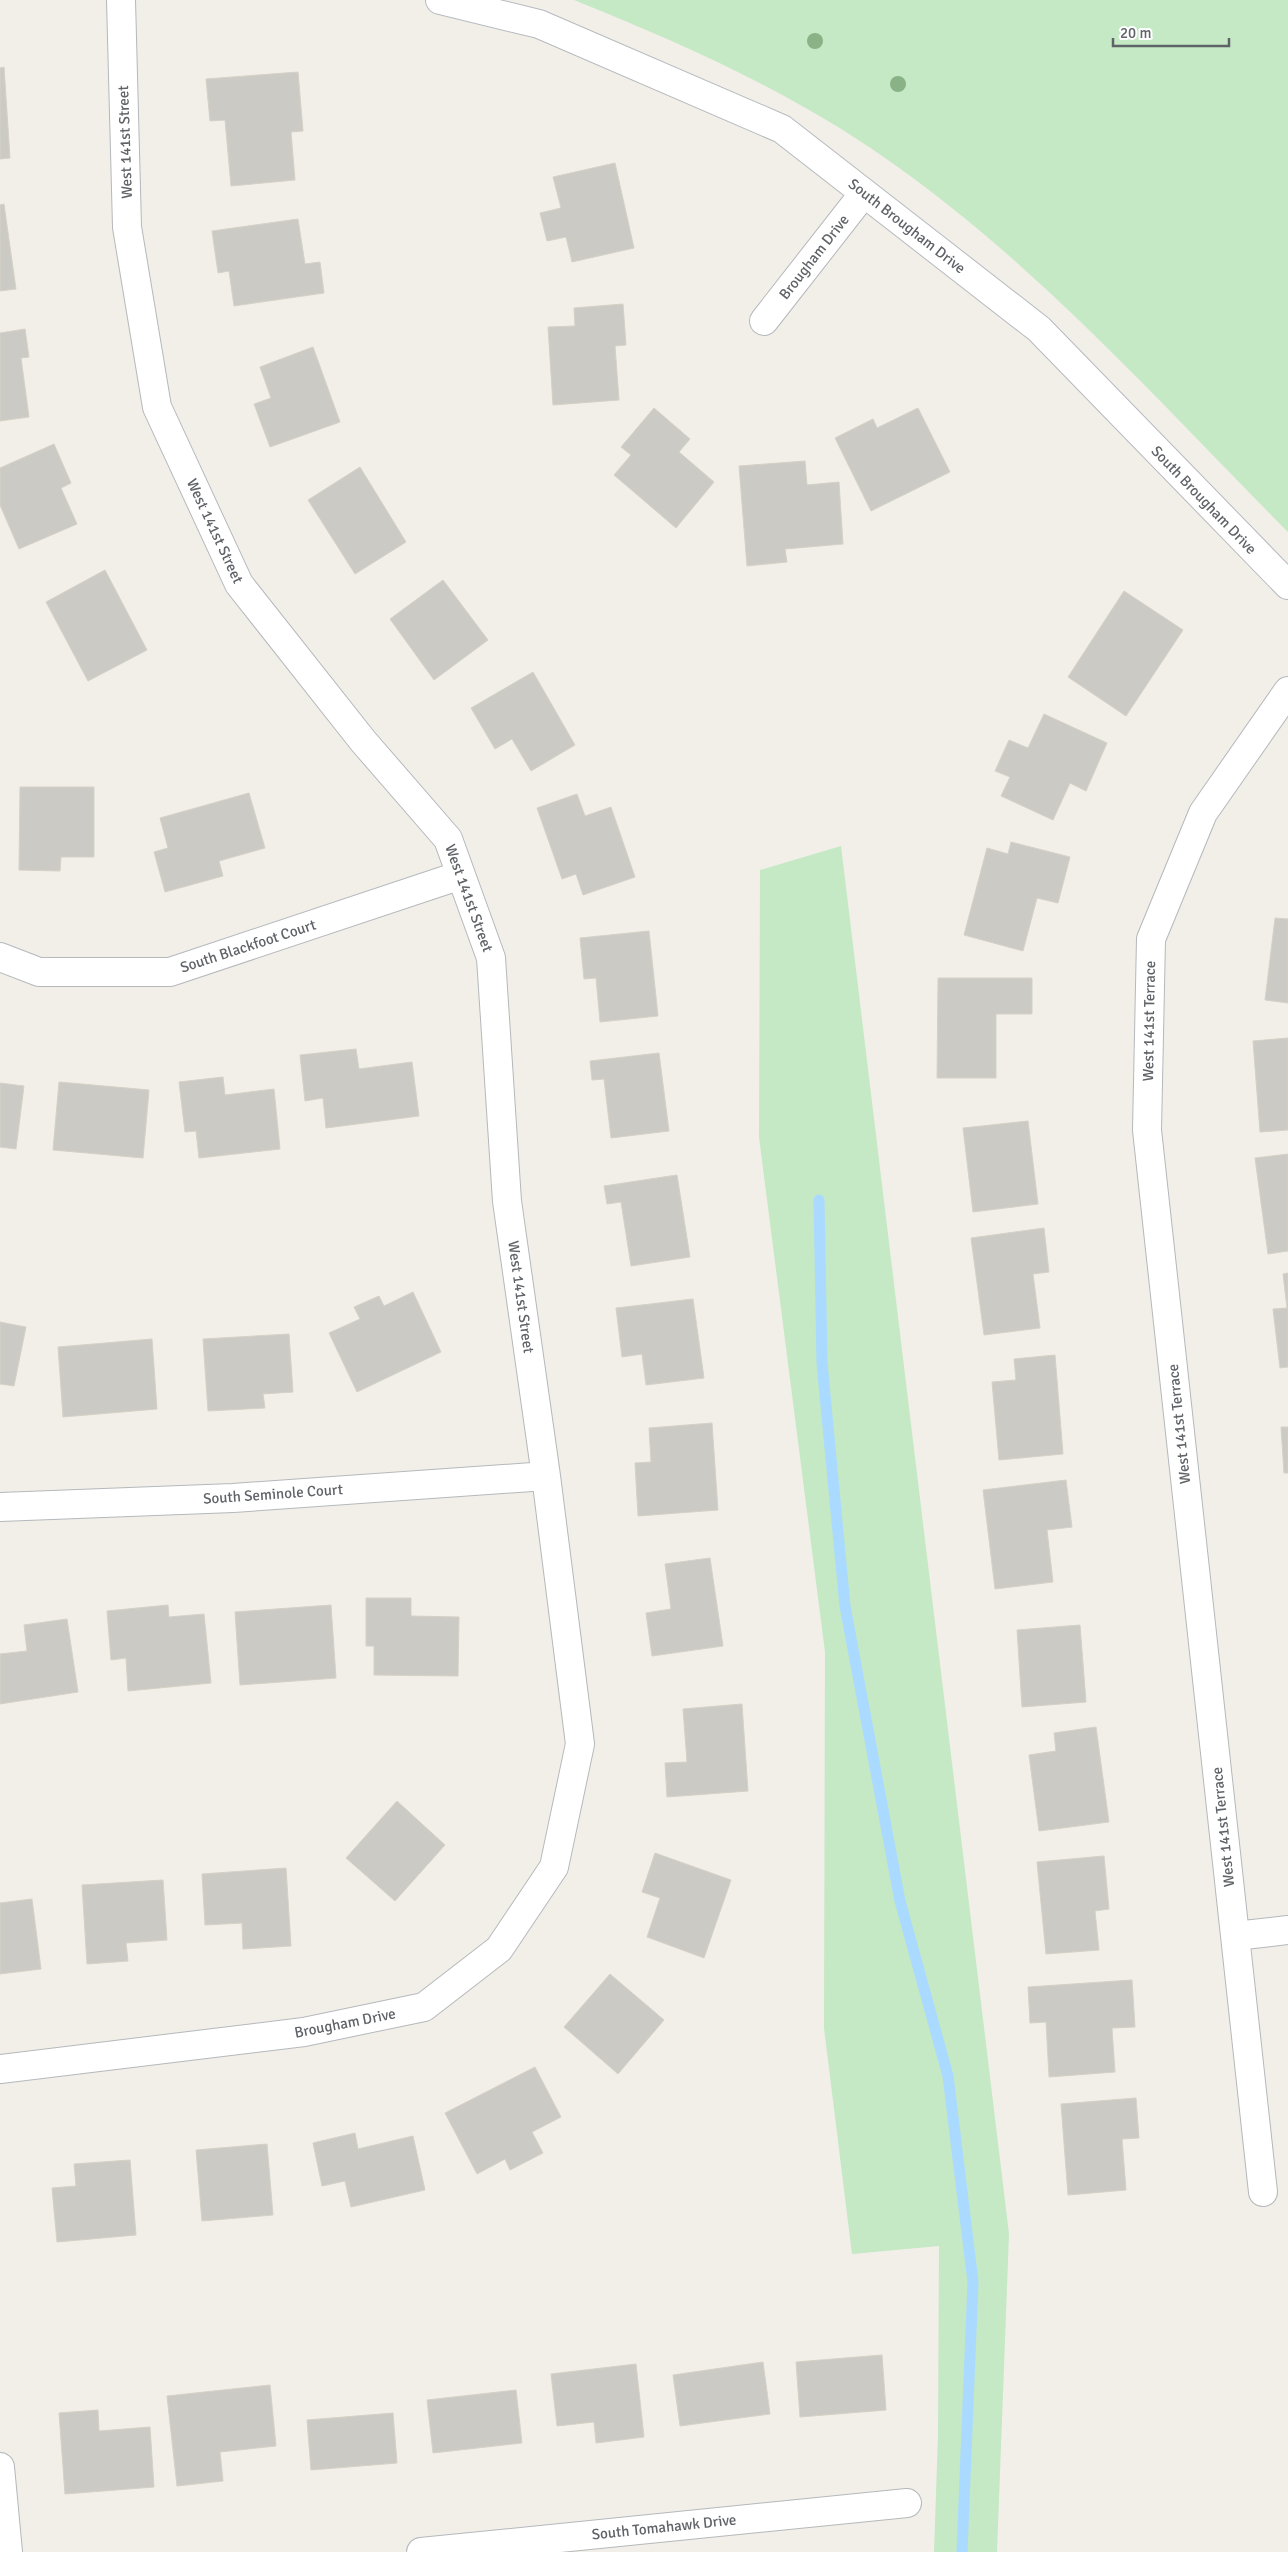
<svg xmlns="http://www.w3.org/2000/svg" width="1288" height="2552" font-family="Signika,sans-serif">
<rect width="100%" height="100%" fill="#f1efe8"/>
<path fill="#c5e8c5" d="M574 0H1288V532C1160 403 1038 265 888 160 792 92 683 44 574 0Z
M841 846 1009 2234 997 2552H934L938 2436 939 2246 852 2254 824 2028 825 1652 759 1137 760 870Z"/>
<g fill="none" stroke-linecap="round" stroke-linejoin="round">
<path stroke="#aadaff" stroke-width="11" d="M819 1200 822 1363 845 1606 900 1901 948 2076 973 2282 962 2552"/>
</g>
<path fill="#cccac5" stroke="#d6d1c6" d="M4 67 10 158 0 159V68Z
M298 72 303 131 291 132 295 180 231 186 225 120 210 121 206 79Z
M615 163 634 248 572 262 566 237 547 241 540 213 561 208 553 177Z
M4 204 16 289 0 291V205Z
M298 219 305 264 320 262 324 293 234 306 229 271 218 273 212 231Z
M623 304 626 345 615 346 619 400 553 405 548 327 575 326 574 308Z
M25 329 29 357 21 358 29 417 0 421V333Z
M313 347 340 422 270 447 254 404 271 398 260 367Z
M654 408 690 439 679 452 714 482 676 528 614 475 631 455 621 447Z
M918 408 950 472 871 511 835 438 873 419 877 428Z
M54 444 71 483 61 488 77 524 19 549 0 505V468Z
M805 461 807 485 839 482 843 544 785 549 787 562 747 566 739 466Z
M360 467 406 542 355 574 308 500Z
M105 570 147 650 88 681 46 602Z
M443 580 488 640 434 680 390 619Z
M1124 591 1183 630 1126 716 1068 677Z
M533 672 575 745 531 771 512 739 495 749 471 708Z
M1044 714 1107 743 1086 791 1070 783 1053 820 1001 796 1010 777 995 771 1009 740 1028 748Z
M20 787H94V857H61L60 871 19 870Z
M249 793 265 848 219 861 223 876 165 892 154 852 168 848 160 818Z
M577 794 585 816 611 807 635 877 583 895 576 874 562 879 537 808Z
M1011 842 1070 857 1058 903 1037 898 1023 951 964 935 987 848 1008 854Z
M1275 918 1288 919V1003L1265 1000Z
M649 931 658 1016 600 1022 596 978 584 979 580 938Z
M938 978H1032V1014H996V1078H937Z
M1288 1038V1130L1260 1132 1253 1041Z
M356 1049 359 1069 412 1062 419 1116 326 1128 323 1098 305 1101 300 1055Z
M659 1053 669 1131 611 1138 604 1079 592 1080 590 1061Z
M223 1077 225 1095 274 1089 280 1149 199 1158 196 1131 185 1132 179 1082Z
M59 1082 149 1090 143 1158 53 1150Z
M0 1083 24 1086 16 1149 0 1147Z
M1028 1121 1038 1204 973 1212 963 1128Z
M1288 1154V1251L1268 1254 1255 1158Z
M677 1175 690 1257 631 1266 621 1202 607 1204 604 1186Z
M1044 1228 1049 1272 1033 1274 1040 1328 984 1335 971 1238Z
M1288 1273V1367L1280 1368 1273 1309 1287 1308 1283 1274Z
M413 1292 441 1352 357 1392 329 1333 360 1319 354 1307 379 1296 384 1306Z
M693 1299 704 1378 646 1385 642 1354 622 1357 616 1308Z
M0 1322 26 1327 14 1386 0 1384Z
M289 1334 293 1392 263 1394 265 1408 208 1411 203 1339Z
M152 1339 157 1409 63 1417 58 1347Z
M1055 1355 1063 1454 999 1460 992 1382 1016 1380 1014 1359Z
M712 1423 718 1510 638 1516 635 1463 651 1462 649 1428Z
M1281 1427H1288V1473H1284Z
M1066 1480 1072 1527 1047 1530 1053 1582 995 1589 983 1490Z
M710 1558 723 1646 652 1656 646 1613 671 1609 665 1564Z
M366 1598H411V1616L459 1617 458 1676 374 1675V1646H366Z
M168 1605 169 1617 204 1614 211 1683 128 1691 126 1658 111 1660 107 1611Z
M331 1605 336 1678 240 1685 235 1612Z
M67 1619 78 1692 0 1704V1654L27 1651 24 1625Z
M1080 1625 1086 1702 1022 1707 1017 1630Z
M742 1704 748 1791 667 1797 665 1763 687 1762 683 1709Z
M1096 1727 1109 1822 1039 1831 1029 1755 1056 1751 1054 1733Z
M397 1801 445 1845 395 1901 346 1858Z
M655 1853 731 1880 704 1958 647 1937 660 1898 642 1892Z
M1104 1856 1109 1909 1095 1911 1099 1950 1046 1954 1037 1862Z
M286 1868 291 1946 243 1949 242 1923 205 1925 202 1874Z
M163 1880 167 1940 126 1943 128 1961 87 1964 82 1885Z
M32 1899 41 1969 0 1974V1903Z
M610 1974 664 2020 618 2074 564 2027Z
M1132 1980 1135 2027 1112 2028 1115 2072 1049 2077 1046 2022 1030 2023 1028 1987Z
M535 2067 561 2117 532 2132 543 2153 510 2170 505 2159 477 2174 445 2113Z
M1136 2098 1139 2138 1122 2139 1126 2190 1068 2195 1061 2104Z
M355 2133 358 2149 413 2136 425 2190 351 2207 345 2181 322 2186 313 2143Z
M267 2144 273 2215 202 2221 196 2150Z
M130 2160 136 2235 57 2242 52 2188 76 2186 74 2164Z
M882 2355 886 2410 800 2417 796 2362Z
M763 2362 770 2414 680 2426 673 2375Z
M636 2364 644 2437 596 2443 594 2422 557 2426 551 2374Z
M270 2385 276 2446 220 2452 223 2481 177 2486 167 2396Z
M516 2390 522 2443 433 2453 427 2400Z
M98 2410 99 2431 150 2427 154 2487 65 2494 59 2413Z
M393 2413 397 2463 311 2470 307 2420Z"/>
<g fill="none" stroke-linecap="round" stroke-linejoin="round">
<defs>
<path id="street" d="M764 321 864 193
M0 957 39 972H170L461 875
M0 1507 233 1498 546 1476
M1235 1936 1288 1930
M0 2069 304 2032 424 2007 499 1949 554 1867 580 1744 546 1476 507 1201 491 958 448 839 363 741 239 584 157 407 127 227 121 0
M1263 2192 1147 1130 1151 939 1203 813 1288 691
M0 2467 8 2552
M421 2552 907 2503"/>
<path id="secondary" d="M440 0 539 24 782 129 1039 329 1288 585"/>
</defs>
<use href="#street" stroke="#b5b8bc" stroke-width="30"/>
<use href="#secondary" stroke="#b6babf" stroke-width="30"/>
<use href="#street" stroke="#fff" stroke-width="28"/>
<use href="#secondary" stroke="#fff" stroke-width="28"/>
</g>
<g fill="#89b387">
<circle cx="815" cy="41" r="8"/>
<circle cx="898" cy="84" r="8"/>
</g>
<g text-anchor="middle" stroke-width="4.5" stroke-linejoin="round" paint-order="stroke">
<g font-size="15" fill="#5f6368" stroke="#fff">
<text transform="translate(125 142) rotate(-92)" y="5">West 141st Street</text>
<text transform="translate(907 226) rotate(38)" y="5">South Brougham Drive</text>
<text transform="translate(814 257) rotate(-52)" y="5">Brougham Drive</text>
<text transform="translate(1204 500) rotate(46)" y="5">South Brougham Drive</text>
<text transform="translate(215 531) rotate(65)" y="5">West 141st Street</text>
<text transform="translate(469 898) rotate(70)" y="5">West 141st Street</text>
<text transform="translate(248 946) rotate(-18)" y="5">South Blackfoot Court</text>
<text transform="translate(1149 1021) rotate(-89)" y="5">West 141st Terrace</text>
<text transform="translate(521 1297) rotate(82)" y="5">West 141st Street</text>
<text transform="translate(1179 1424) rotate(-96)" y="5">West 141st Terrace</text>
<text transform="translate(273 1494) rotate(-4)" y="5">South Seminole Court</text>
<text transform="translate(1223 1827) rotate(-96)" y="5">West 141st Terrace</text>
<text transform="translate(345 2023) rotate(-11)" y="5">Brougham Drive</text>
<text transform="translate(664 2527) rotate(-6)" y="5">South Tomahawk Drive</text>
</g>
</g>
<path d="M1113 38v8h116v-8" fill="none" stroke="#5f6368" stroke-width="2.5"/>
<text x="1120" y="38" font-size="15" fill="#5f6368" stroke="#ffffff" stroke-width="4" paint-order="stroke">20 m</text>
</svg>
